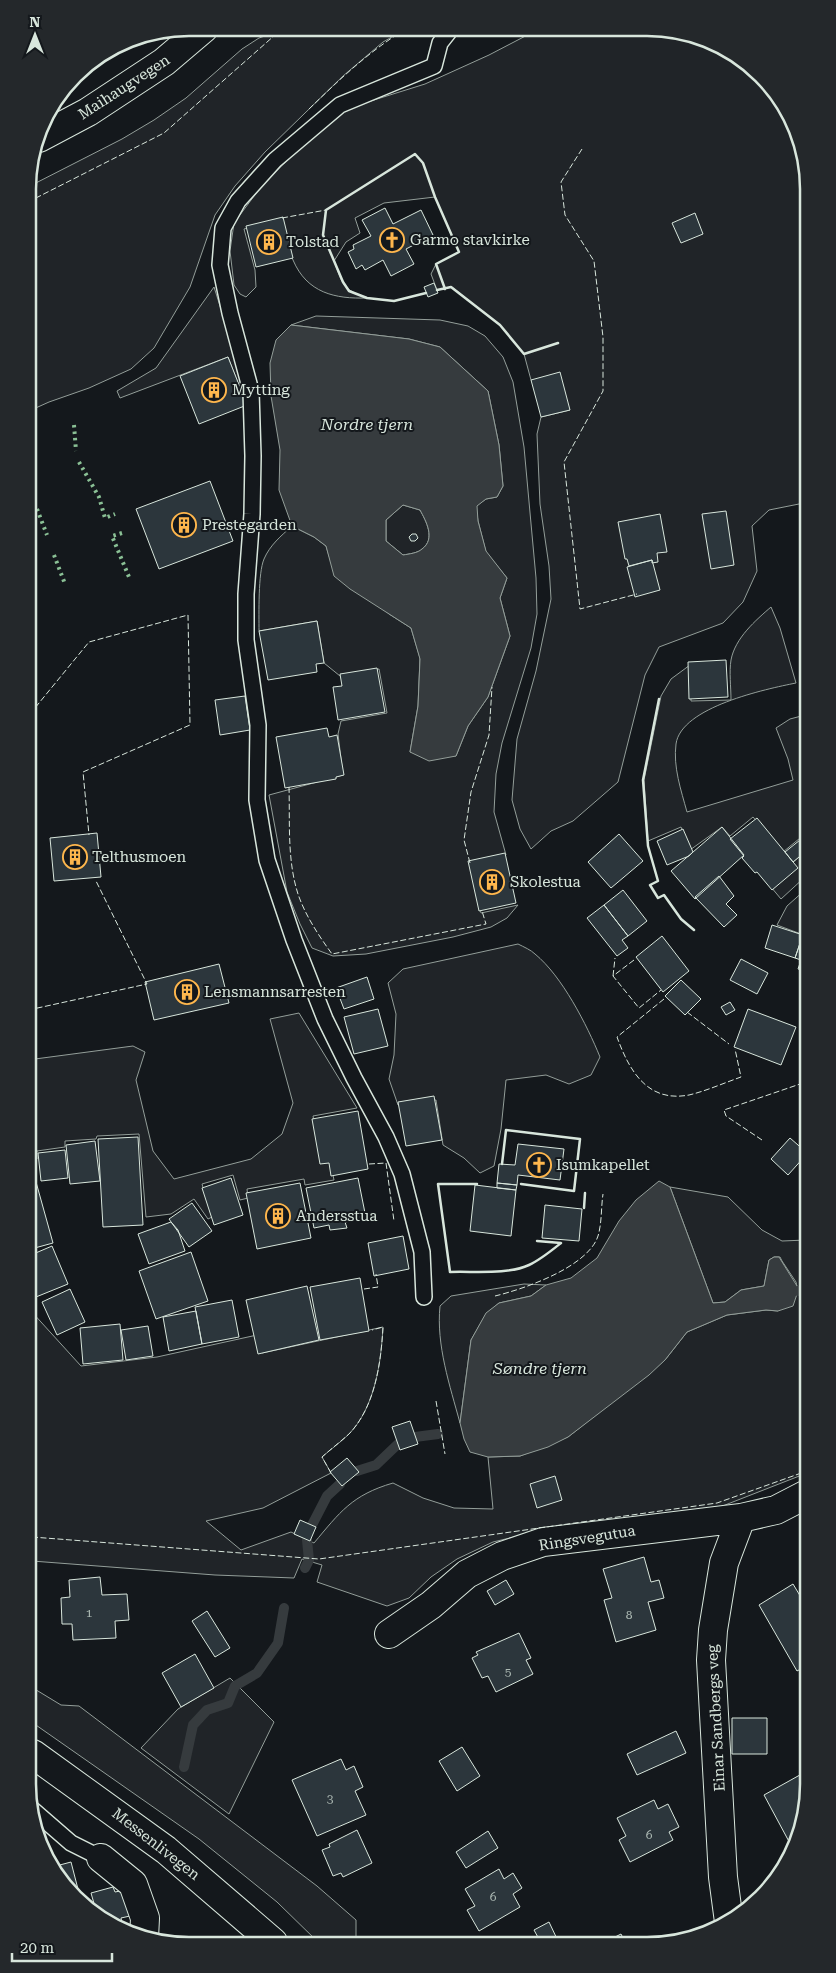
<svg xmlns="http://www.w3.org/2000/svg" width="836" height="1973" font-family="'Roboto Serif',serif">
<rect width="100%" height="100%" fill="#14181c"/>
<path fill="#202428" stroke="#939e99" d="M288 28 406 29 383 42 343 76 265 152 235 186 215 215 190 287 154 348 131 369 89 388 49 402 29 411 28 187 122 139 154 120 186 98 242 49 259 38Z
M537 30 678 31 754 68 787 108 803 147 804 503 769 510 752 526 757 571 743 602 723 623 659 647 645 675 618 782 573 821 551 831 531 849 520 829 512 800 517 739 536 671 551 599 549 566 540 504 537 434 541 417 570 410 531 380 524 354 500 325 452 287 437 290 431 274 436 264 459 252 435 197 384 203 355 218 360 233 346 242 334 261C343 285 342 289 367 298 335 299 307 293 293 260 287 248 285 232 282 219L244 229 255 270 256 287 246 297 240 294 234 285 230 251 234 223 263 184 296 152 342 110 425 84 489 55Z
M138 38 75 77C87 62 118 41 138 38Z
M214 287 248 394 247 406 228 357 120 398 117 391 156 368Z
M316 316 440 320 468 326 485 336 503 357 513 382 524 447 536 578 537 614 531 648 502 743 496 774 494 812 506 855 470 864 481 913 518 905 507 918 491 927 453 937 366 954 333 956 312 948 300 924 287 892 269 795 343 775 338 734 341 721 387 713 379 669 340 676 324 663 317 621 259 631C259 614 258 573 264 559 270 545 281 536 292 526L314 537 326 546 330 559 389 614 411 628 420 658 418 706 410 752 456 756 468 726 488 697 510 636 500 598 507 578 486 552 478 521 476 506 486 499 497 497 503 486 499 445 488 391 440 347 409 339 291 325Z
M403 505 420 510C426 521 436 539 422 549 418 553 409 554 403 555L386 541V520Z
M771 607 780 628 796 683C766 689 681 707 676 744 673 767 681 790 687 812L793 780 788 759 776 728 790 719 805 715V834L783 852 753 817 730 836 722 827 690 850 681 827 648 841 644 780 661 696 671 679 690 665 691 701 731 700C731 687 729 672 731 660 735 638 756 620 771 607Z
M805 852V877L781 899 771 887 792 863Z
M805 890 806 944 799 942 801 934 777 925 787 906Z
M518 944C524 947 531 950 535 954 562 976 587 1025 600 1057L591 1075 569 1084 546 1075 506 1080 501 1129 494 1166 480 1173 464 1158 443 1145 436 1100 398 1105 389 1079 394 1055 396 1014 388 983 403 969Z
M299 1013 357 1108 313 1116 322 1163 330 1161 334 1180 305 1185 304 1179 247 1189 248 1198 240 1200 233 1175 202 1184 212 1217 208 1219 194 1199 171 1214 146 1217 139 1134 97 1136 96 1139 65 1141V1147L37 1151V1159L31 1161V1058L35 1059 133 1046 145 1052 136 1080 153 1151 174 1179 251 1159 282 1134 293 1103 270 1019Z
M670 1187 728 1197 762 1230 782 1241 806 1240 807 1473 720 1507 543 1530 493 1542 457 1559 431 1577 409 1598 387 1606 317 1582 322 1565 302 1559 294 1578 215 1575 32 1561 31 1311 81 1366 157 1357 257 1335 262 1353 383 1327C381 1363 375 1407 349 1434 341 1442 331 1449 322 1457L331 1473 263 1508 206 1521 241 1550 291 1532 314 1543C340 1512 352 1495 393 1483L423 1498 454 1508 493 1509 488 1457 520 1456 568 1437 665 1360 687 1332 727 1315 766 1310 778 1311 798 1291 796 1282 782 1261 780 1257H774L769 1260 764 1286 741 1290 725 1302 713 1303Z
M524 1284 546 1285 531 1296 499 1303 486 1314 471 1340 460 1423C450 1386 436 1345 440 1306L451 1296Z
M230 1678 274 1722 229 1814 141 1748 178 1709Z
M33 1688 61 1705 79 1706 317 1886 356 1920V1938L353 1942H318L277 1902 199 1839 33 1723Z"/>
<path fill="#363b3e" stroke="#939e99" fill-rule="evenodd" d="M291 325 409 339 440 347 488 391 499 445 503 486 497 497 486 499 477 506 478 521 486 551 507 578 500 598 510 636 488 697 468 726 456 756 429 761 410 752 418 706 420 659 411 628 350 589 334 576 326 546 314 537 292 526 279 490 280 450 271 396 270 363 276 340ZM403 505 420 510C426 521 436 539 422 549 418 553 409 554 403 555L386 541V520Z
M659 1181 670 1187 713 1303 725 1302 741 1290 764 1286 769 1260 774 1257H779L797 1286 798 1291 793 1306 778 1311 766 1310 727 1315 687 1332 665 1360 649 1375 568 1437 548 1447 520 1456 488 1457 470 1452 464 1439 460 1423 471 1340 486 1313 499 1303 531 1296 546 1285 571 1278 597 1258 619 1221 636 1200Z"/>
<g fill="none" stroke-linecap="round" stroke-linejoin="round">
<path stroke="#363b3e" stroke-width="10" d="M798 1291 807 1290
M415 1437 438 1434
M357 1471 376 1465 398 1444
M312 1525 327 1496 340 1484
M305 1568 309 1560 307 1540
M184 1767 193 1725 207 1710 228 1703 235 1686 257 1673 278 1643 284 1608"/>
</g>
<path fill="#2c363c" stroke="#d8e6dc" d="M385 208 393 224 421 210 433 235 406 249 414 264 391 276 383 260 365 270 362 265 356 269 348 252 354 249 353 245 371 236 362 220Z
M695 213 703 234 681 243 672 223Z
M283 217 293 258 256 267 246 226Z
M434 283 438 293 428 297 424 287Z
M228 357 247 405 199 424 180 376Z
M560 372 570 410 541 417 531 380Z
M210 481 233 541 159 569 136 509Z
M726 511 734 565 711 569 702 514Z
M660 514 667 552 657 553 658 562 652 563V560L629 566 627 559H625L618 522Z
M412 534H416L418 538 415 541H411L409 537Z
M652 560 660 590 635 597 627 567Z
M317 621 324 663 316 664 317 672 268 680 259 631Z
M726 660 728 697 689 699 688 662Z
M377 668 385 712 338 720 333 687 342 686 340 674Z
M245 696 250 730 220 735 215 700Z
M327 728 329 737 337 735 344 775 336 777V779L285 788 276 737Z
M757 818 798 868 772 890 757 872 755 873 742 858 744 856 730 839Z
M722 827 744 855 695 899 671 871Z
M683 829 693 852 689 856 667 865 657 841Z
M97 833 101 877 54 881 50 838Z
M619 834 643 861 611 888 588 862Z
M805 836V852L793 862 785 852Z
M505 853 516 903 479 911 468 861Z
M719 876 734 896 726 904 737 915 724 927 695 897Z
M623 890 647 921 628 936 604 905Z
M604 905 628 936 622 940 628 948 617 956 587 918Z
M772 925 803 935 795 958 765 948Z
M662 936 689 971 663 992 636 957Z
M800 943 806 944V971L798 969 801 960 795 958Z
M741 959 768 973 757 994 730 980Z
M219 964 229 1003 154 1020 145 982Z
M367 977 374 999 344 1009 336 988Z
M681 980 701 999 685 1015 665 996Z
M730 1002 735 1010 726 1015 721 1007Z
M378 1009 388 1046 354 1054 344 1017Z
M748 1009 796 1027 781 1065 734 1047Z
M434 1096 442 1140 406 1146 398 1102Z
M358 1111 368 1169 331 1176 329 1163 320 1164 312 1119Z
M138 1137 143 1225 103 1227 98 1139Z
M790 1138 806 1152V1155L788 1175 771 1159Z
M95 1141 100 1181 70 1184 66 1145Z
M518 1144 564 1149 560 1180 518 1175 517 1185 497 1183 499 1164 515 1165Z
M65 1150 68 1178 41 1181 38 1153Z
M31 1164 53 1243 31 1249Z
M231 1178 243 1215 214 1225 202 1188Z
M358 1178 366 1218 345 1222 347 1228 330 1230 329 1225 314 1228 306 1188Z
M300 1183 311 1238 257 1249 246 1193Z
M497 1183 517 1185 516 1190 497 1188Z
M475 1185 516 1190 511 1236 470 1231Z
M192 1203 212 1231 189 1247 169 1219Z
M545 1205 582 1209 579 1241 542 1238Z
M171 1222 178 1230 185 1251 149 1264 138 1234Z
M403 1236 409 1269 374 1276 368 1243Z
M52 1246 68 1284 31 1299V1255Z
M191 1252 208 1301 156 1319 139 1271Z
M360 1278 369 1331 320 1340 310 1287Z
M307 1286 319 1340 258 1354 246 1300Z
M70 1289 85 1322 57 1335 42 1302Z
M232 1300 239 1337 202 1344 195 1307Z
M196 1311 202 1344 169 1351 163 1317Z
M120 1324 123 1360 83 1364 80 1328Z
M148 1326 153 1356 126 1360 121 1330Z
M410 1421 418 1444 400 1450 392 1427Z
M347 1458 359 1472 342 1486 330 1472Z
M555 1476 562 1500 537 1508 530 1484Z
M300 1520 316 1527 310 1541 294 1534Z
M644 1557 651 1582 659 1580 664 1598 648 1602 656 1630 616 1642 604 1600 612 1598 603 1569Z
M100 1577 102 1595 127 1594 129 1620 115 1621 116 1638 73 1640 72 1624H62L61 1598 70 1597 69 1580Z
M506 1580 514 1594 495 1605 487 1591Z
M793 1584 808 1609V1665L797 1671 759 1605Z
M207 1611 230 1648 215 1657 192 1621Z
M519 1633 531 1658 526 1660 533 1674 496 1692 488 1676 482 1678 472 1658 478 1655 476 1652Z
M195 1654 214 1688 181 1707 162 1673Z
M732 1718H767V1754H732Z
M676 1731 686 1753 637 1775 627 1754Z
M462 1747 480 1776 457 1791 439 1761Z
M341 1759 346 1770 354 1766 363 1787 355 1791 366 1815 317 1836 292 1780Z
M807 1771 808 1794 796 1846 793 1849 764 1795Z
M654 1800 658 1809 668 1804 679 1827 669 1832 673 1840 630 1862 619 1840 626 1836 617 1818Z
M357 1830 372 1863 343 1877 341 1873 333 1876 322 1850 330 1847 329 1844Z
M488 1831 498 1848 466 1868 456 1852Z
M71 1862 79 1893 73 1895 56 1866Z
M499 1869 504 1879 513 1873 522 1888 513 1894 520 1907 479 1931 467 1910 475 1906 465 1889Z
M113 1887 115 1892 120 1891 127 1902 130 1916 121 1918 122 1923 113 1926 97 1914 91 1893Z
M549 1922 558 1941H540L534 1930Z
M621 1934 624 1940H612L611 1939Z"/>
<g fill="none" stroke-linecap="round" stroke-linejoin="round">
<defs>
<path id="service" d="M424 1297 422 1252 402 1174 386 1137 354 1078 325 1019 294 940 267 860 257 800 258 725 246 640V594L252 514 253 456 251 391 230 313 220 265 223 228 238 201 275 160 340 105 434 66 440 43 451 29
M33 1810 71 1843 101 1858"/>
<path id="minor" d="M389 1634 431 1605 467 1574 502 1556 543 1542 741 1518 776 1510 807 1494
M101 1858 133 1884 145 1918 144 1938
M729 1922 723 1877 711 1660 713 1630 724 1563 741 1518"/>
<path id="tertiary" d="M39 138 88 112 164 62 204 28"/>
<path id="primary" d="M33 1754 166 1850 273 1942"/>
</defs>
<use href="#service" stroke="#d8e6dc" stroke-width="18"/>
<use href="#minor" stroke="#d8e6dc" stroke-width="30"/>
<use href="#tertiary" stroke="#d8e6dc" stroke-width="30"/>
<use href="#primary" stroke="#d8e6dc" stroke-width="30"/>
<use href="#service" stroke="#14181c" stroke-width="15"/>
<use href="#minor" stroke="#14181c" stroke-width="28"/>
<use href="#tertiary" stroke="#14181c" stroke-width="28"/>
<use href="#primary" stroke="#14181c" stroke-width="28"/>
<path stroke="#8ac095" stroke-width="4" stroke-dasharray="2.5 4" stroke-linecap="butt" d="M74 425 76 451
M79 462 99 497 105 518 115 514
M37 509 47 535
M122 533 112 536 129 577
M54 555 65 584"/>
<path stroke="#d8e6dc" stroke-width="1" stroke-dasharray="6 2.5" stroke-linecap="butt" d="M309 109C339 80 369 51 406 29
M582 149 561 182 565 215 594 261 603 337V391L564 462 580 609 637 594
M28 202 164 133 275 35 292 28
M282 218 326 210
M30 714 89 642 188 615 190 725 83 772 89 835
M289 787C290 822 287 860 298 894 305 915 319 936 332 954L486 924 482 911
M470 863 464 840 471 792 489 735 492 687
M634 960 613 976 639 1008 661 990
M613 976 615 958
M30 996 33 1009 147 984 96 881
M664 999 617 1037C629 1070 647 1103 689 1095 706 1091 724 1083 741 1077L735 1049
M687 1012 729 1044
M804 1043 806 1037
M762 1140 726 1116 724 1110 806 1082
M369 1164 386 1163 394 1221
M364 1289 378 1287 376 1274
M495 1296C524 1289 588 1267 598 1236 602 1223 601 1207 603 1194
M436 1401 445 1454
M331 1473 322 1457C331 1449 340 1442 349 1434 375 1407 381 1363 383 1327L372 1330
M32 1537 319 1559 717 1503 807 1471"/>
<path stroke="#d8e6dc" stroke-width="2.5" d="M437 290 451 287 500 325 524 354 558 343
M426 293 394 301 367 298 349 291 343 282 323 235 326 210 415 154 423 163 435 197 459 252 436 264 445 289
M659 699 643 780 648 846 658 881 650 885 658 898 664 895 681 919 694 930
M502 1164 506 1130 580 1139 574 1191 521 1184
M477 1184H438L450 1272C473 1271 508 1275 529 1265 540 1260 551 1251 561 1243L537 1241
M584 1208 585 1193"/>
</g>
<defs>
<symbol id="church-ring" viewBox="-11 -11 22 22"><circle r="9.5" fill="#14181c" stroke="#ffb74d" stroke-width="1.5"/><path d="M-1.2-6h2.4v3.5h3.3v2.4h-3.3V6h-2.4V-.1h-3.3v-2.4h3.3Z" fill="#ffb74d"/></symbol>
<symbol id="building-ring" viewBox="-11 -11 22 22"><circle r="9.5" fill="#14181c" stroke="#ffb74d" stroke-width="1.5"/><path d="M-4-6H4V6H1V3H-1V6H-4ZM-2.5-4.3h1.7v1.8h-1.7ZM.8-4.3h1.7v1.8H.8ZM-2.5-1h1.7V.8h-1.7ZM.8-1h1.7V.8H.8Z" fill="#ffb74d"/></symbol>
</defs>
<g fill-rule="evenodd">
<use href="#church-ring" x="378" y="226" width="28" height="28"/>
<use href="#building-ring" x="255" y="228" width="28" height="28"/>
<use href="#building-ring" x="200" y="376" width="28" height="28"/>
<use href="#building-ring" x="170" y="511" width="28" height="28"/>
<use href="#building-ring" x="61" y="843" width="28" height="28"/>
<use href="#building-ring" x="478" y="868" width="28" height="28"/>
<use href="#building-ring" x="173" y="978" width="28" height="28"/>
<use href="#church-ring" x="525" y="1151" width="28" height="28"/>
<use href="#building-ring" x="264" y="1202" width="28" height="28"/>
</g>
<g text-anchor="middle" stroke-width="4" stroke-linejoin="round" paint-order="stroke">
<g font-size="12" fill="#adbab4">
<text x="89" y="1617">1</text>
<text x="629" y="1619">8</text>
<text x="508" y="1676">5</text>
<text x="330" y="1803">3</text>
<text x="649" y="1839">6</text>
<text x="493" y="1901">6</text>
</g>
<g font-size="15" fill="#d8e6dc" stroke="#14181c">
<text transform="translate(124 87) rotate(-33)" y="5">Maihaugvegen</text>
<text transform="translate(587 1538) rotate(-9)" y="5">Ringsvegutua</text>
<text transform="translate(716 1718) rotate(-93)" y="5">Einar Sandbergs veg</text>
<text transform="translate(156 1844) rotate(38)" y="5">Messenlivegen</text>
</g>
<g font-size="15" fill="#d8e6dc" stroke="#14181c" text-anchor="start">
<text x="410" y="245">Garmo stavkirke</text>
<text x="286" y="247">Tolstad</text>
<text x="232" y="395">Mytting</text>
<text x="202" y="530">Prestegarden</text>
<text x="92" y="862">Telthusmoen</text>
<text x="510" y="887">Skolestua</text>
<text x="204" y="997">Lensmannsarresten</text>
<text x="556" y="1170">Isumkapellet</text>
<text x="296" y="1221">Andersstua</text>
</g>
<g font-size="16" font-style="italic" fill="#d8e6dc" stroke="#14181c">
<text x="367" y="430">Nordre tjern</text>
<text x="540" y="1374">Søndre tjern</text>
</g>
</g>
<path d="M0 0H836V1973H0ZM189 36H647A153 153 0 0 1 800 189V1784A153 153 0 0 1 647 1937H189A153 153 0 0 1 36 1784V189A153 153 0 0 1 189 36Z" fill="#24282b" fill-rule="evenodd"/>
<path fill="none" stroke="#d8e6dc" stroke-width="2.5" d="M189 36H647A153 153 0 0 1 800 189V1784A153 153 0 0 1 647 1937H189A153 153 0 0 1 36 1784V189A153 153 0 0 1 189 36Z"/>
<g transform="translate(35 35)" stroke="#14181c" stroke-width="4" paint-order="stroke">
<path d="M0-4L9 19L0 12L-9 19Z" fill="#d8e6dc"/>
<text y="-8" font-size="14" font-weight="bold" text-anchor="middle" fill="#d8e6dc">N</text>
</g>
<path d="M12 1953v8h100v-8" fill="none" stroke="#d8e6dc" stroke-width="2.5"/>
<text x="20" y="1953" font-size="15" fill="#d8e6dc" stroke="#14181c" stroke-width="4" paint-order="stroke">20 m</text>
</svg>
